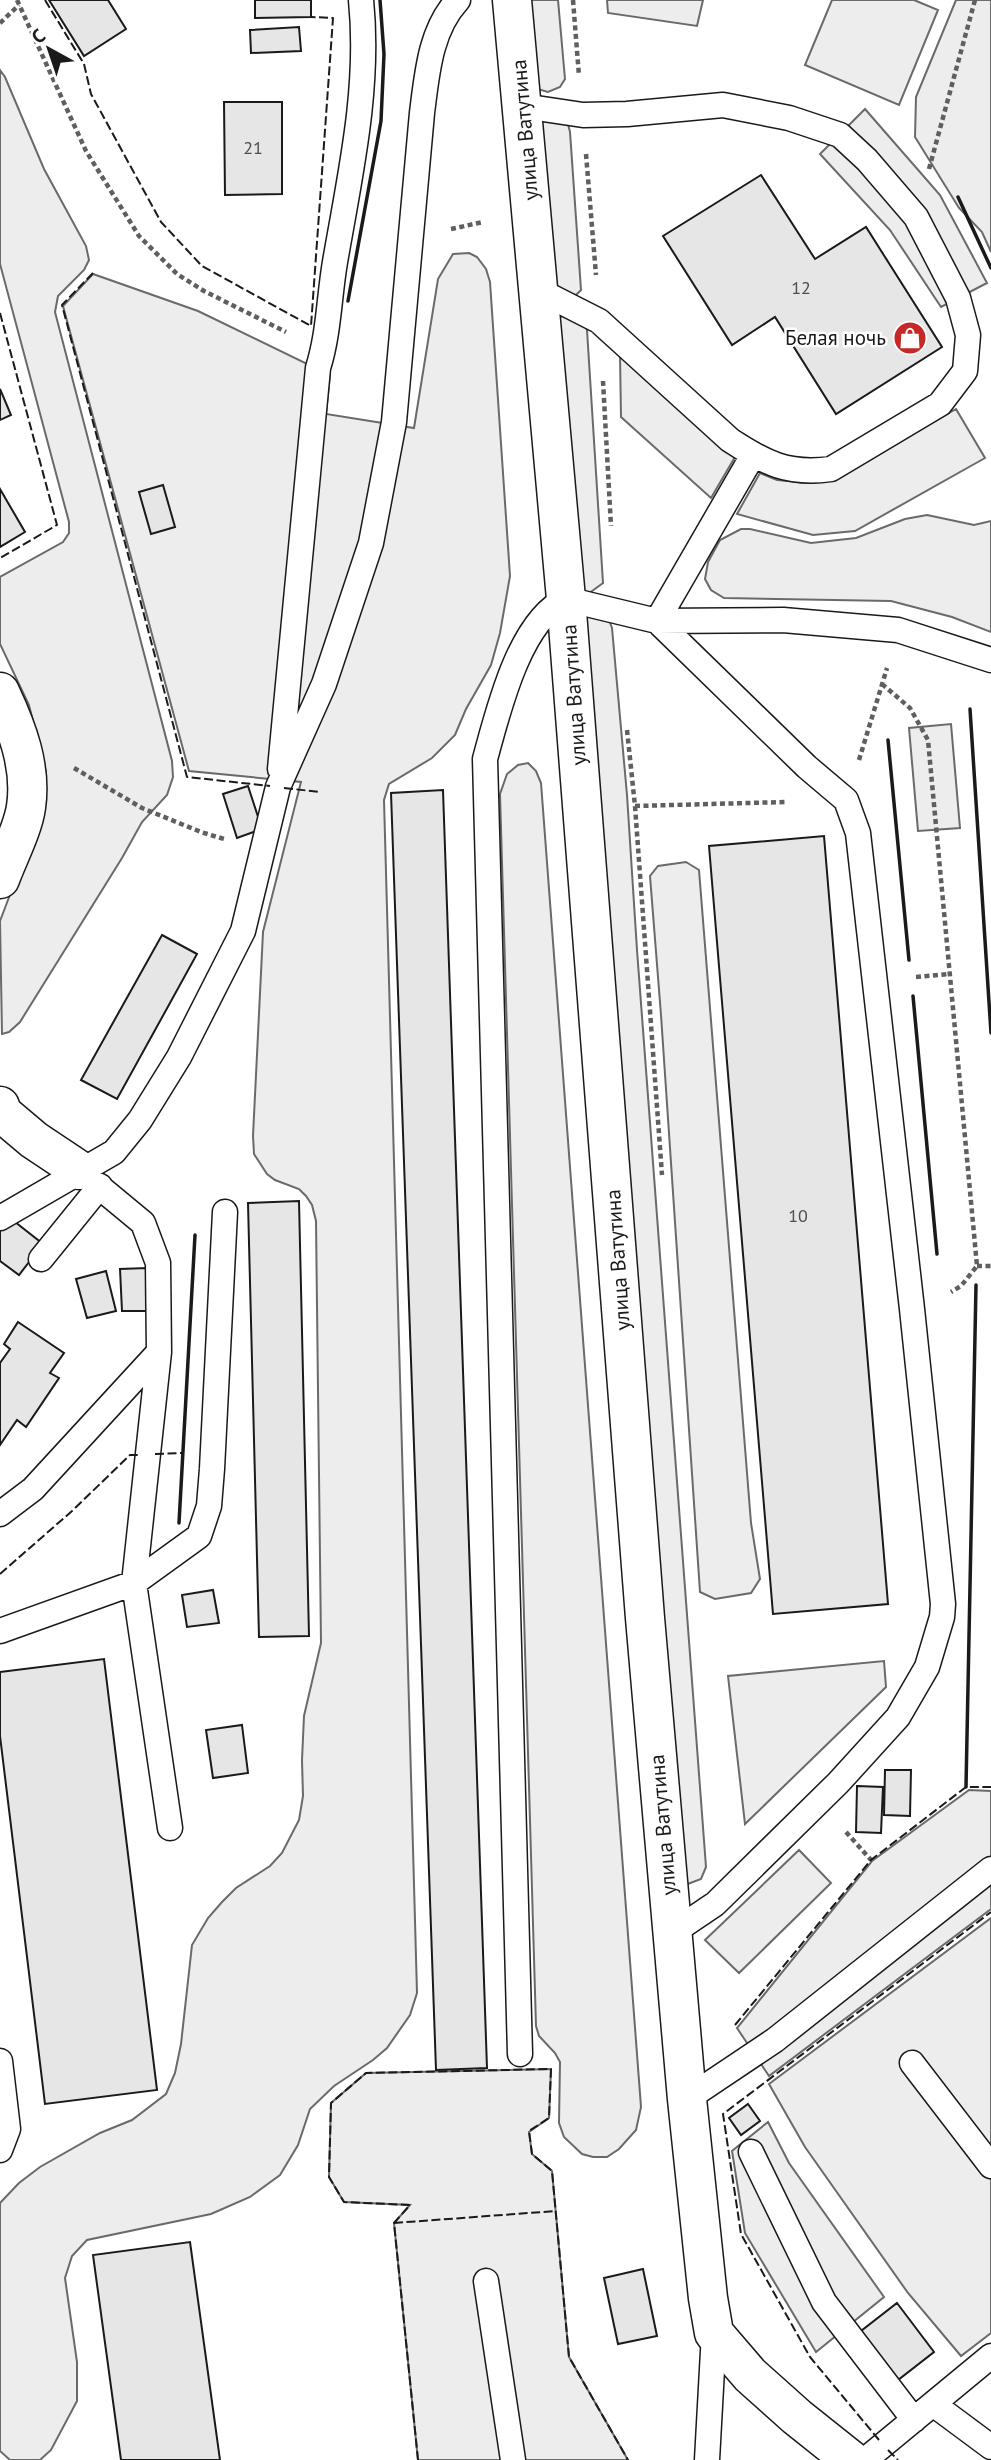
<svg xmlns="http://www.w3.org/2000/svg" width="991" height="2460" font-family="'PT Sans',sans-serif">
<rect width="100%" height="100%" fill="#fff"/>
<path fill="#ededed" stroke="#6a6a6a" stroke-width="2" d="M520 0H558L565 79 560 87 548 92 534 88Z
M607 0H703L697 26 608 13Z
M832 0H914L938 10 899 105 805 65Z
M956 0H991V252L982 232 959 208 915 137 916 97Z
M0 70 5 77 44 169 86 246 89 260 84 270 58 296 55 312 172 761 173 777 167 795 142 822 122 858 20 1022 9 1032 2 1034 0 921 43 808 46 772 29 705 0 644V577L63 542 69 533V522L0 264Z
M865 109 940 195 987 283 941 307 890 230 820 154Z
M538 117 568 124 570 132 581 290 576 295 551 291Z
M469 253 477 257 486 269 490 282 510 576 500 633 491 665 466 709 455 735 432 758 389 784 384 800 417 1993 410 2015 387 2048 373 2060 334 2086 310 2109 298 2145 280 2175 250 2197 211 2214 87 2240 72 2256 65 2278 77 2362V2401L51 2450 40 2460H10L0 2451V2203L19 2183 40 2167 100 2133 132 2120 166 2094 175 2073 181 2044 192 1945 208 1918 222 1902 236 1888 270 1866 282 1853 299 1820 303 1796 302 1760 304 1716 321 1643 316 1221 312 1205 306 1196 299 1189 275 1180 267 1174 254 1154 253 1136 263 932 301 782 189 771 63 306 93 274 198 311 330 375 326 414 414 428 438 279 453 254Z
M572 314 582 320 587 330 603 583 588 594 580 593 559 317Z
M620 355 735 457 711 498 621 417Z
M956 409 985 458 855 531 813 535 737 514 760 473 777 480 813 483 832 480Z
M927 515 974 525 991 521V632L952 617 891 601 724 598 711 590 705 579 708 562 720 540 741 529H750L811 543 856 538 905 519Z
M579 613 609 620 612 628 627 795 637 950 706 1867 701 1879 685 1885Z
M951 724 960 828 918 831 909 728Z
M528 763 536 771 541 783 641 2107 636 2130 619 2149 607 2157H593L582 2154 564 2137 559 2123 560 2062 555 2053 539 2036 536 2026 500 794 507 774 518 765Z
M686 862 699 870 751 1523 760 1579 751 1593 715 1599 700 1592 661 1015 650 876 658 866Z
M884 1661 886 1687 745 1824 728 1676Z
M969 1790 991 1791V1909L769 2076 737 2028 872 1861Z
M799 1850 831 1883 739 1973 705 1940Z
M991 1918V2333L961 2356 908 2293 805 2147 769 2084Z
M551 2069 549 2118 529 2132 532 2154 552 2171 569 2357 628 2460H418L394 2223 410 2205 344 2202 329 2177 331 2103 366 2073Z
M768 2122 789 2163 884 2297 816 2352 745 2233 732 2151Z"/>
<path fill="#e6e6e6" stroke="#1a1a1a" stroke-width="2" d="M49 0H108L126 29 84 56Z
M255 0H311V17L255 18Z
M299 27 301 51 251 53 250 30Z
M224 102H282V194L225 195Z
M761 175 815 259 866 227 942 347 836 414 775 317 732 345 663 236Z
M0 389 11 415 0 420Z
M163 485 175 527 151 534 139 492Z
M0 489 25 532 0 547Z
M248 786 262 829 237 838 223 794Z
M443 790 487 2068 436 2070 391 793Z
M824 836 888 1604 773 1614 709 846Z
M162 935 197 954 117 1099 81 1080Z
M299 1201 309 1636 259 1637 248 1203Z
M10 1218 43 1244 19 1275 0 1261V1231Z
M147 1268 149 1311H122L120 1269Z
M106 1271 116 1311 87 1318 76 1279Z
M18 1322 64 1353 50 1373 59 1378 26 1427 17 1420 0 1445V1363L10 1349 4 1344Z
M213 1590 219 1623 187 1627 182 1595Z
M104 1659 157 2090 45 2104 0 1736V1672Z
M242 1725 248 1773 213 1778 206 1730Z
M885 1770H911L910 1816 884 1815Z
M857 1786 883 1787 881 1833 856 1832Z
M748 2104 760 2121 741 2135 729 2118Z
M190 2242 220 2460H121L93 2255Z
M643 2269 657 2336 618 2344 604 2278Z
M897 2303 934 2352 898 2380 861 2331Z"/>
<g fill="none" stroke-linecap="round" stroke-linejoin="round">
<defs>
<path id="lane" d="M523 106 583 115 627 114 723 105 789 118 840 135 867 160 916 217 958 298 968 335 965 371 940 404 831 469C788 475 765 463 730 440L599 321 540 291
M657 621 783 620 898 630 991 660
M657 621 753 455
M280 769 318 368C329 333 329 297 335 262 350 175 370 88 361 0
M79 1170 143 1223 158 1263 159 1352 134 1583 170 1828
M0 1218 114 1152 140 1120 179 1057 243 931 278 787 324 684 371 543 394 422 422 113C427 74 430 30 458 0
M41 1259 100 1186
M0 1514 33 1489 159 1352
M0 1631 134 1583 199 1536 209 1506 212 1469 225 1212
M520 2054 485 759C498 712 519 621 566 599L657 621 807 767 846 800 858 833 912 1309 943 1604 942 1617 927 1667 898 1717 838 1783 715 1904 672 1933
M0 2061 8 2129 0 2150
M912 2063 991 2166
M687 2099 775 2040 991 1869
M751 2152 824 2302 914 2420
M486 2281 513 2460
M933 2404 991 2447
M707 2460 714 2333
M865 2460 991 2356"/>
<path id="street" d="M0 692C17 728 32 767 26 807 23 829 8 857 0 879
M0 1106 2 1113 34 1140 79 1170"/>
<path id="secondary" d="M512 0 566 599 645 1618 687 2099 708 2298 714 2333 750 2375 797 2417 851 2460"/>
</defs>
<use href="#lane" stroke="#1a1a1a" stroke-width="27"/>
<use href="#street" stroke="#1a1a1a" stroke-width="41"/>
<use href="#secondary" stroke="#1a1a1a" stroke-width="41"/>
<path stroke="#5f5f5f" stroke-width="4.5" stroke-dasharray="5 3.5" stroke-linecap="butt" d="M17 0 86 151 139 236 177 274 204 291 286 332
M573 0 579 76
M0 23 19 5
M586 154 596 275
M929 169 975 0
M451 229 483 222
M603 381 611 526
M882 684 910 708 928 740 977 1266 961 1286 951 1292
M627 730 635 806 662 1175
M859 760 887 668
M74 768 142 808 201 832 224 839
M635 806 786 802
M916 977 950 974
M977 1266H991
M846 1832 871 1860"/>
<use href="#lane" stroke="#fff" stroke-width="24"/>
<use href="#street" stroke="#fff" stroke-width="38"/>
<use href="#secondary" stroke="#fff" stroke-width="38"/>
<path stroke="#1a1a1a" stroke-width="2" stroke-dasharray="9 3.5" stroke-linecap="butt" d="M45 0 84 64 91 94 161 222 202 266 311 326 333 18 311 17
M93 273 62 305 187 777 270 786
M0 313 57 525 0 558
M284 788 320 792
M155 1454 183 1453
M0 1574 72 1511 130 1455H141
M735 2025 871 1860 966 1787H991
M394 2223 556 2211
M879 2440 810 2357 741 2234 723 2114 991 1912
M888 2450 898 2460
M418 2460 394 2223 410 2205 344 2202 329 2177 331 2103 366 2073 551 2069 549 2118 529 2131 532 2154 552 2171 569 2357 628 2460"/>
<path stroke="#1a1a1a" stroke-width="3.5" d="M958 197 991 268
M348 301 381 121 384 54 380 0
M970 709 991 1033
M888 740 909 960
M913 996 937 1254
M179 1523 195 1235
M966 1787 976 1285"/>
</g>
<defs>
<symbol id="shop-disc" viewBox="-11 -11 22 22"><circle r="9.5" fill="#c62828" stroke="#fff"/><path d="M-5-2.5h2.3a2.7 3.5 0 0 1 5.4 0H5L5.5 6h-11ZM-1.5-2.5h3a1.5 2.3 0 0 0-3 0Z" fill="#fff"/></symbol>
</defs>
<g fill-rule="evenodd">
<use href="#shop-disc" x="891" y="319" width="38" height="38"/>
</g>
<g text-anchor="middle" stroke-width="5" stroke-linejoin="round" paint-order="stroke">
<g font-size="18" fill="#4d4d4d">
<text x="253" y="154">21</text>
<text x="801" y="294">12</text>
<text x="798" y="1222">10</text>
</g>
<g font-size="21" fill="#1a1a1a" stroke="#fff">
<text transform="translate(525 130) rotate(-95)" y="7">улица Ватутина</text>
<text transform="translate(574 695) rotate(-94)" y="7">улица Ватутина</text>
<text transform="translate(618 1260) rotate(-94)" y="7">улица Ватутина</text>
<text transform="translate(663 1825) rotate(-95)" y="7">улица Ватутина</text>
</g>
<g font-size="21" fill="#1a1a1a" stroke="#fff" text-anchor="end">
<text x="886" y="345">Белая ночь</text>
</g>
</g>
<g transform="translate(49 49) rotate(320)" stroke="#ffffff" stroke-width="5" paint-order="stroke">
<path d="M0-5L12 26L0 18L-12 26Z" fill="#1a1a1a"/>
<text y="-10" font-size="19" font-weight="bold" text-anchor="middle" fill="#1a1a1a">С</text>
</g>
</svg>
